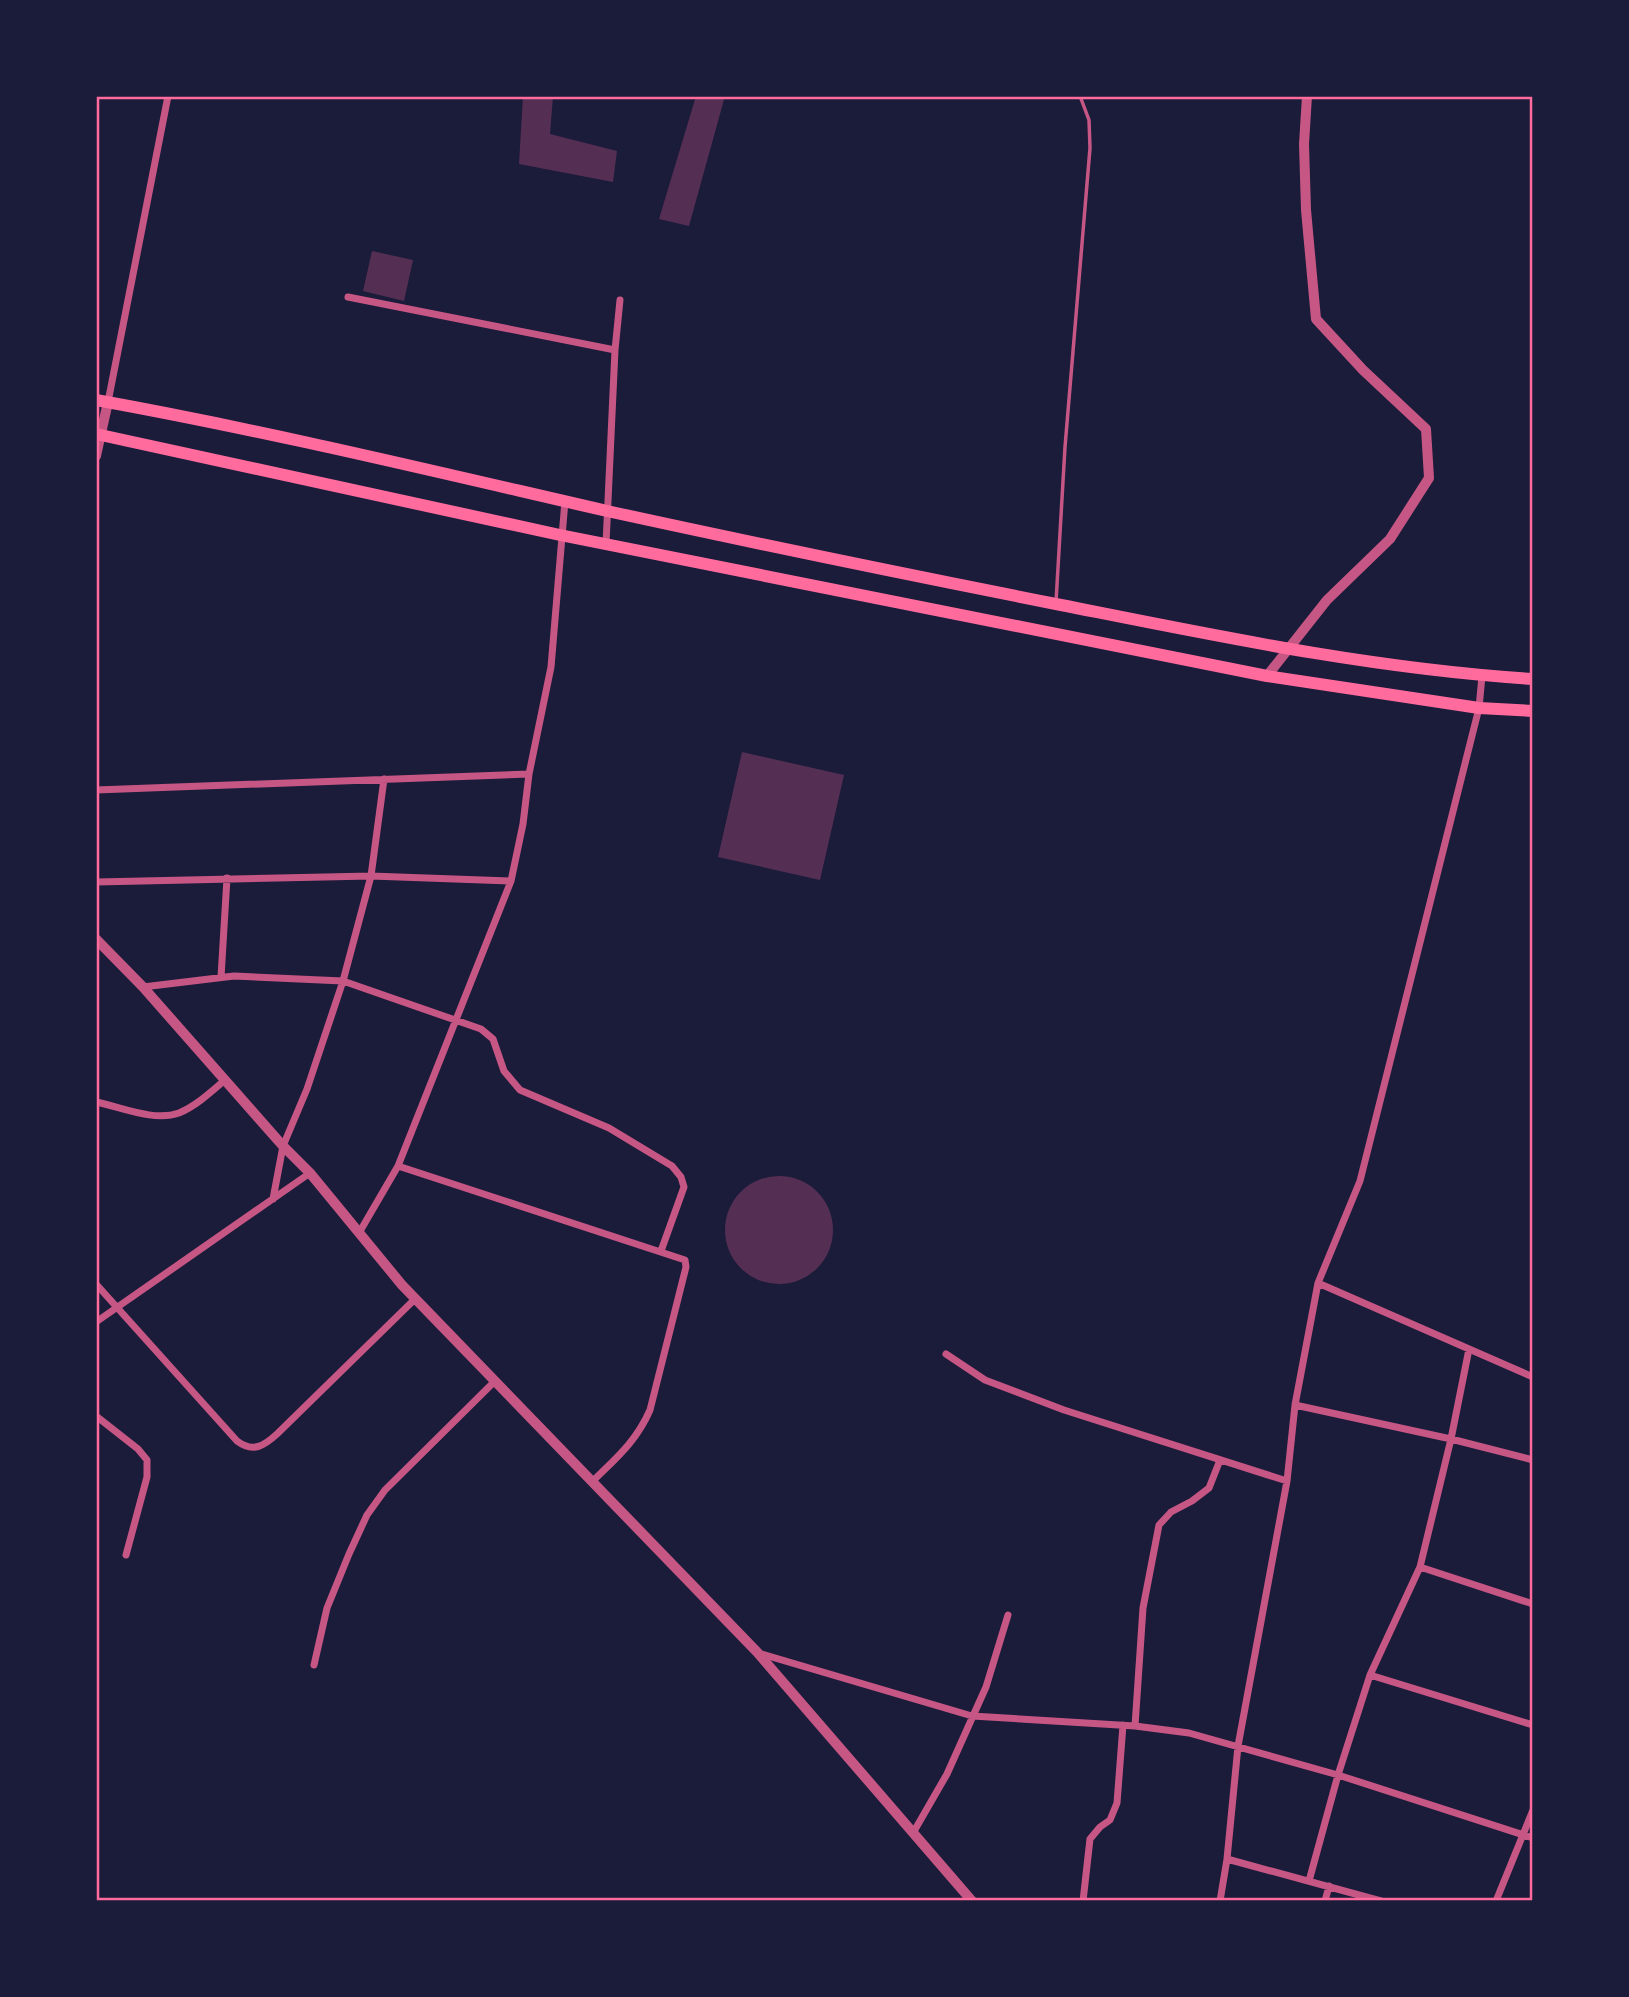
<svg xmlns="http://www.w3.org/2000/svg" width="1629" height="1997" font-family="Barlow,sans-serif">
<rect width="100%" height="100%" fill="#1b1b3a"/>
<path fill="#542f53" d="M523 96H553L550 134 617 151 613 182 519 164Z
M696 96H725L689 226 659 219Z
M372 251 413 260 404 301 363 291Z
M742 752 844 775 820 880 718 857Z
M725 1230a54 54 0 1 1 108 0a54 54 0 1 1-108 0Z"/>
<g fill="none" stroke-linecap="round" stroke-linejoin="round">
<path stroke="#c65784" stroke-width="3.5" d="M1056 602 1065 447 1090 148 1089 120 1080 96"/>
<path stroke="#c65784" stroke-width="7" d="M348 297 615 350
M108 402 168 96
M606 544 615 350 620 300
M96 790 529 774
M96 882 371 876 511 881
M221 977 227 878
M143 987 234 976 343 981 481 1029 493 1039 504 1071 520 1090 609 1128 672 1166 681 1177 684 1187 661 1251
M96 1102C121 1107 154 1122 179 1113 196 1106 211 1092 225 1080
M398 1166 685 1260 686 1267 650 1410C636 1442 616 1458 592 1482
M273 1199 283 1146 307 1089 343 981 371 876 384 779
M359 1233 398 1166 511 881 523 824 529 774 551 667 565 501
M1318 1283 1533 1377
M96 1284 237 1441C253 1453 264 1446 277 1434L415 1299
M96 1322 310 1173
M946 1354 985 1380 1064 1410 1287 1481
M1295 1405 1451 1439 1533 1460
M96 1416 138 1449 147 1460V1477L126 1555
M1420 1567 1533 1604
M758 1653 972 1716 1135 1726 1189 1733 1338 1775 1533 1838
M314 1665 327 1608 349 1554 367 1515 385 1490 495 1381
M1370 1675 1533 1725
M1135 1726 1143 1608 1159 1525 1171 1512 1192 1501 1209 1488 1220 1460
M913 1833 947 1774 986 1687 1008 1615
M1227 1859 1381 1901
M1309 1881 1338 1775 1370 1675 1420 1567 1451 1439 1469 1349
M1083 1901 1090 1839 1100 1827 1110 1820 1117 1803 1123 1725
M1220 1901 1227 1859 1238 1746 1287 1481 1295 1405 1318 1283 1360 1181 1479 708 1482 676
M1325 1901 1329 1886
M1496 1901 1533 1810"/>
<path stroke="#c65784" stroke-width="10" d="M96 456 108 402
M1267 676 1327 600 1390 539 1429 478 1426 429 1363 370 1316 319 1306 210 1304 144 1307 96
M96 939 143 987 283 1146 310 1173 402 1285 757 1652 972 1901"/>
<path stroke="#ff6b9d" stroke-width="12" d="M96 400C268 431 437 472 607 511 758 544 909 575 1061 605 1217 636 1373 669 1533 679
M96 434 560 535 1267 676 1479 708 1533 711"/>
</g>
<rect width="1629" height="1997" fill="none" stroke="#1b1b3a" stroke-width="196"/>
<rect x="98" y="98" width="1433" height="1801" fill="none" stroke="#ff6b9d" stroke-width="2.5"/>
</svg>
